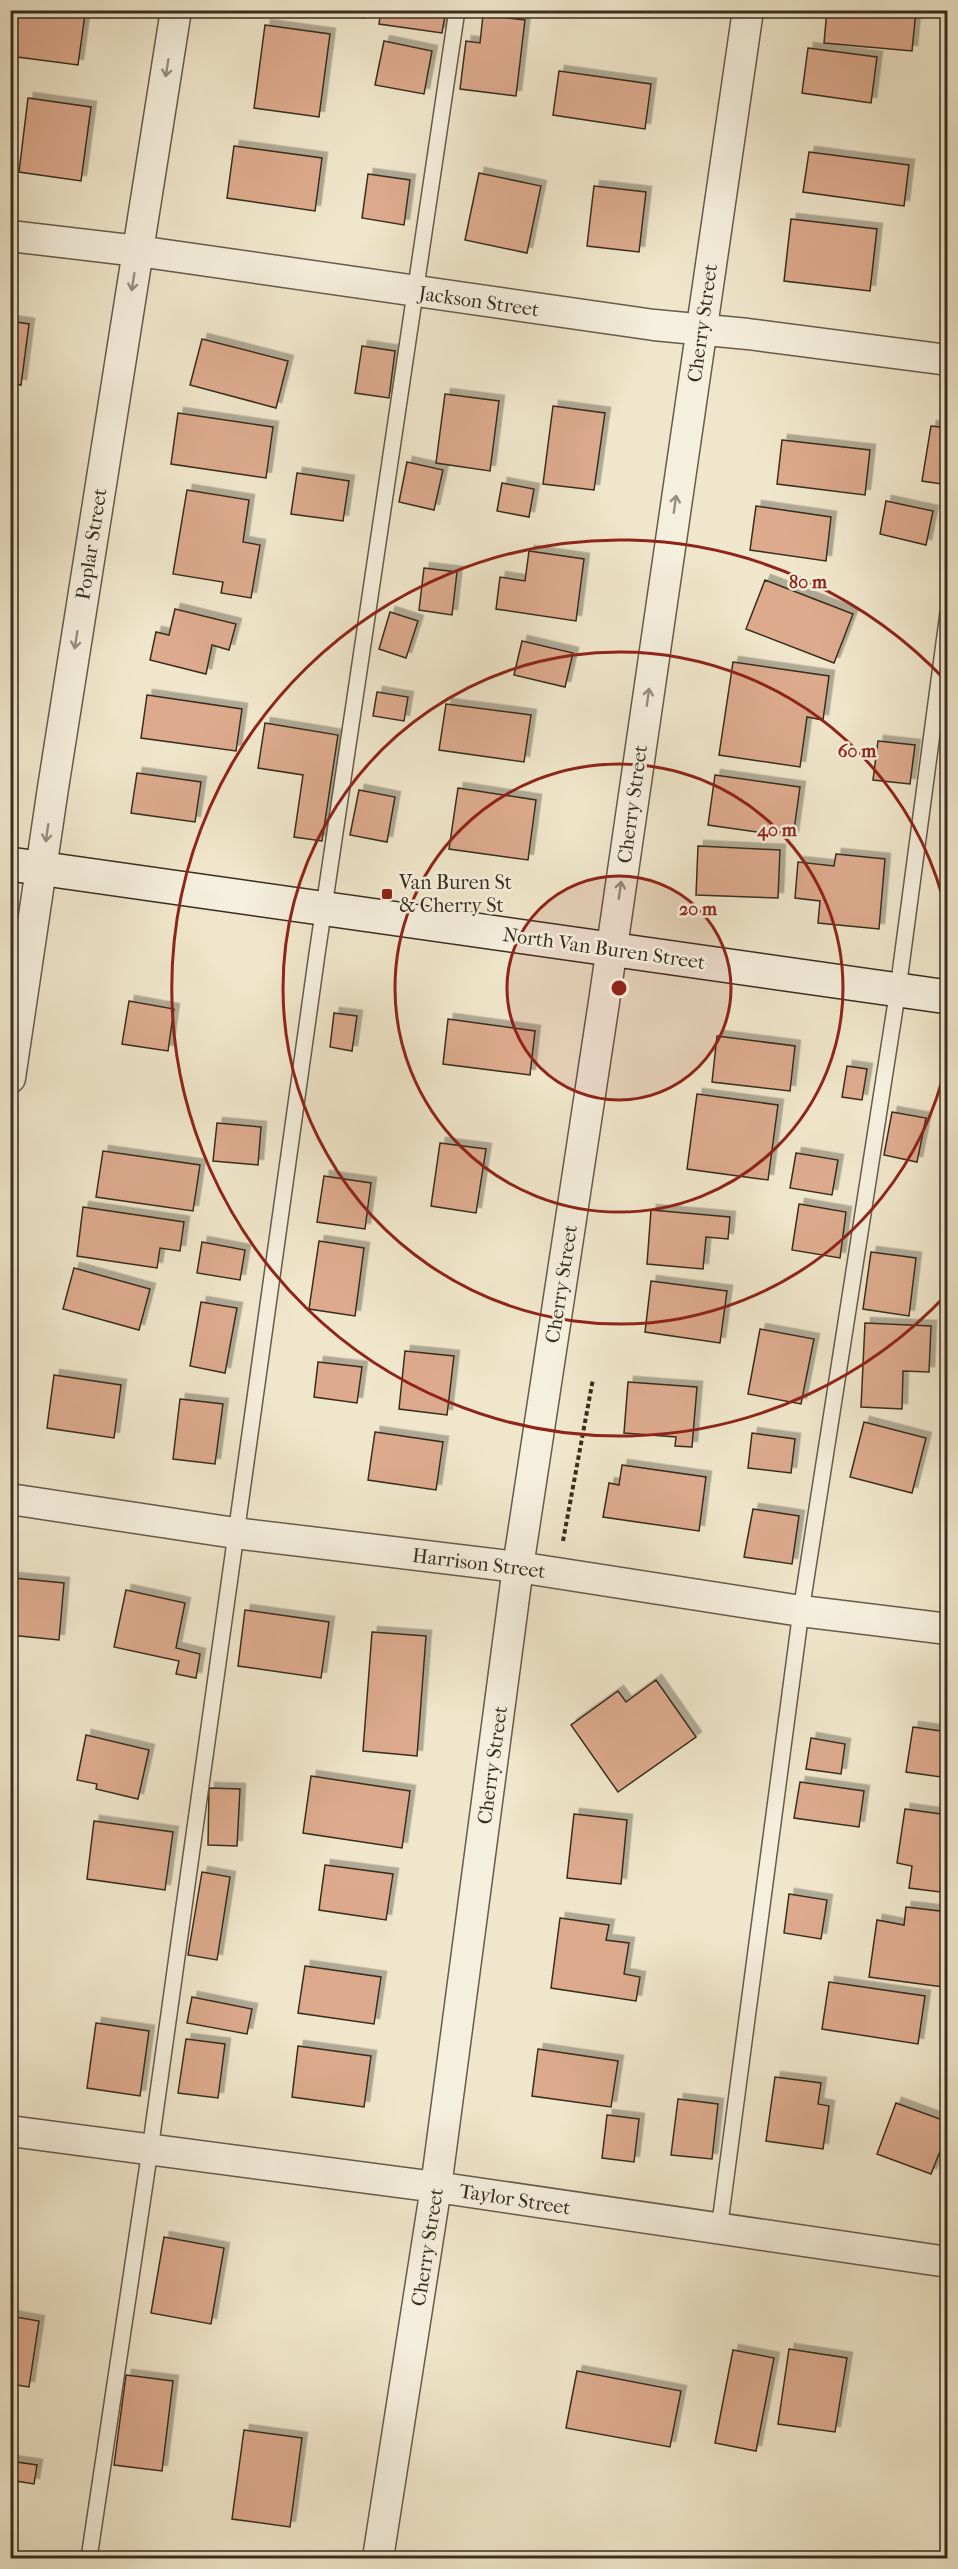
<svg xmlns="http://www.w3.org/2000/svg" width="958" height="2569" font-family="'IM FELL French Canon',serif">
<defs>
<filter id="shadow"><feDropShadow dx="5.5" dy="-5.5" stdDeviation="0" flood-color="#0004"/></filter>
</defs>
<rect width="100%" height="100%" fill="#f0e6cb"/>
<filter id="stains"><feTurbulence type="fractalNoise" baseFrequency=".00333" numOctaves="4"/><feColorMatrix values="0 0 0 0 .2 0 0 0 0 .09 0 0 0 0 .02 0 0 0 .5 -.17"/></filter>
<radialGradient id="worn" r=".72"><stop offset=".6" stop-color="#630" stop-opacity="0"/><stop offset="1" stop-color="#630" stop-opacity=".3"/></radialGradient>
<path fill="#ddaa8d" stroke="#392d1f" stroke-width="1.5" filter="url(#shadow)" d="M12 10H60L85 14 78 65 10 56Z
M295 10H365L364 18Z
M381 10H446L442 33 379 24Z
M827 10H916L912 51 824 43Z
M483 15 525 20 516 96 460 89 466 41 480 43Z
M265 25 330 34 319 117 254 108Z
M384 41 432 51 424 94 375 85Z
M808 48 877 57 871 103 802 93Z
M559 71 651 84 645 129 553 115Z
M28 98 91 107 81 181 19 172Z
M234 146 322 158 315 211 227 198Z
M809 152 909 165 904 206 803 192Z
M479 173 541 186 527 253 465 240Z
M368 174 410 180 404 225 362 218Z
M594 186 646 192 639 252 587 246Z
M791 219 877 229 870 291 784 281Z
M10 321 29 324 21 385 10 383Z
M202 339 288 361 276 408 190 385Z
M362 346 395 351 389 398 355 393Z
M445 394 499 401 490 471 436 463Z
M553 406 605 413 594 490 543 484Z
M178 413 273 427 266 478 171 464Z
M931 426 948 428V485L922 481Z
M782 440 870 450 865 495 777 484Z
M407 462 443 470 434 510 399 502Z
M297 473 349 481 343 521 291 514Z
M502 483 534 489 529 517 497 511Z
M187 490 249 500 243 542 260 545 251 598 221 593 223 582 173 574Z
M886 501 933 511 926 545 880 534Z
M756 506 831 517 826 561 750 550Z
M529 551 584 559 576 621 496 609 500 577 525 581Z
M424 568 457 572 452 615 419 610Z
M765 580 853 614 834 663 746 629Z
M175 609 236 624 229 650 212 645 206 674 150 660 156 632 169 635Z
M390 612 418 621 406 658 379 649Z
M522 641 573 653 565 687 514 675Z
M733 662 829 676 823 720 807 717 800 767 719 755Z
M377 692 408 697 404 721 373 716Z
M147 695 242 709 236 751 141 738Z
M446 704 531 715 524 762 439 750Z
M265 723 338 735 322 841 294 837 303 775 258 768Z
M878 741 915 745 910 784 873 780Z
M137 773 201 782 195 822 131 813Z
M715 775 800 787 793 837 708 825Z
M458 788 536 800 528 860 449 849Z
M359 790 395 797 387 842 350 835Z
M698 846 780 850 778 898 696 895Z
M836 854 885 859 879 929 818 923 820 901 795 898 798 862 834 866Z
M129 1001 174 1009 168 1051 122 1044Z
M334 1013 357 1016 352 1051 330 1047Z
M448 1019 535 1031 530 1075 443 1064Z
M717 1036 795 1046 790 1091 712 1082Z
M847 1066 867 1069 862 1100 842 1097Z
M697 1094 778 1105 768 1180 687 1169Z
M892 1112 926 1118 917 1162 884 1155Z
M217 1123 261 1127 258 1165 213 1161Z
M440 1143 486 1149 476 1213 431 1206Z
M103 1151 200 1165 193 1211 96 1197Z
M796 1153 838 1160 832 1195 790 1188Z
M324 1176 371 1183 365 1229 317 1222Z
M799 1204 846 1212 840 1258 792 1250Z
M83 1207 184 1222 180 1251 160 1248 157 1268 77 1256Z
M651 1210 730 1217 728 1239 706 1237 703 1269 647 1264Z
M319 1241 364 1248 355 1316 309 1309Z
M202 1242 245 1250 240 1280 197 1273Z
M871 1252 916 1258 909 1316 863 1309Z
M74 1268 150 1289 139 1330 63 1309Z
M651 1281 727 1291 720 1343 645 1332Z
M201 1302 237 1308 225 1373 190 1366Z
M865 1323 931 1326 929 1372 903 1371 902 1409 861 1407Z
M760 1329 814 1339 801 1404 748 1394Z
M405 1351 454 1356 447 1415 399 1409Z
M318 1362 362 1367 357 1403 314 1397Z
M54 1375 121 1385 114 1438 47 1428Z
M628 1382 697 1387 692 1447 675 1446 676 1437 624 1433Z
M180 1399 223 1404 215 1464 173 1459Z
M864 1422 926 1438 912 1493 850 1477Z
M375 1432 443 1442 436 1490 368 1480Z
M752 1433 795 1439 791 1473 748 1468Z
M622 1465 706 1477 699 1531 603 1517 609 1483 619 1485Z
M753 1509 799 1516 792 1564 744 1557Z
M13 1578 64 1583 59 1640 10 1635Z
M126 1590 185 1603 176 1648 200 1654 196 1678 176 1674 179 1661 114 1647Z
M245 1610 329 1622 321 1678 238 1666Z
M372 1632 426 1636 417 1756 363 1751Z
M656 1680 696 1737 618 1792 571 1725 618 1691 626 1702Z
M913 1727 948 1732V1778L906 1772Z
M86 1735 149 1750 138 1799 96 1789 97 1784 77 1780Z
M811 1738 845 1744 841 1774 806 1769Z
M311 1776 410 1791 402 1848 303 1833Z
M800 1782 864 1791 859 1827 794 1818Z
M209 1788 240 1789 237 1846 208 1845Z
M905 1809 948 1815V1893L909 1888 912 1866 897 1863Z
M574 1814 627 1820 621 1884 567 1878Z
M94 1821 173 1832 165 1890 87 1879Z
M325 1865 393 1874 386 1920 319 1910Z
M202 1872 230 1877 217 1960 188 1955Z
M789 1894 827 1900 821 1939 784 1933Z
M906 1907 948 1912V1952L943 1987 869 1977 877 1920 904 1925Z
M560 1918 609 1925 606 1940 629 1943 624 1974 640 1977 636 2001 551 1988Z
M305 1966 381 1977 374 2024 298 2013Z
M829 1982 925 1996 918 2044 822 2029Z
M192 1997 252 2009 247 2034 187 2023Z
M96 2023 149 2031 140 2096 87 2088Z
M186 2039 225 2044 218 2098 178 2093Z
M298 2046 371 2056 364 2107 292 2097Z
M538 2049 618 2061 611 2107 532 2096Z
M775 2077 821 2083 818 2104 829 2106 823 2149 766 2141Z
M678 2099 718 2104 712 2159 671 2155Z
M896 2103 948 2122V2131L931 2174 877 2154Z
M607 2115 639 2119 634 2162 602 2158Z
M164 2237 224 2248 211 2324 151 2313Z
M10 2316 39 2321 29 2387 10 2384Z
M789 2349 847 2358 835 2432 778 2424Z
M733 2350 774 2358 756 2451 715 2443Z
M577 2371 681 2391 670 2447 566 2428Z
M126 2375 173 2381 162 2471 114 2465Z
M244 2430 302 2438 290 2527 232 2519Z
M10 2461 37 2465 34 2484 10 2480Z"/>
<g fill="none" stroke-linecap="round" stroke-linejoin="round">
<defs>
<path id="lane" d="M719 2230 801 1611 898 989 948 613
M89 2558 150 2150 317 954 457 10"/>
<path id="street" d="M10 236 138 251 654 325 748 334 948 360
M10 1078 53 788 176 10
M10 1499 235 1533 518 1567 801 1611 948 1629
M10 2131 436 2187 948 2262
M378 2558 436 2187 518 1567 604 1002 748 10"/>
<path id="secondary" d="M10 864 948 997"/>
</defs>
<use href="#lane" stroke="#675b4a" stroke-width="18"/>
<use href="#street" stroke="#675b4a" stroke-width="33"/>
<use href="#secondary" stroke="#392d1f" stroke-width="36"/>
<path stroke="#392d1f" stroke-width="4" stroke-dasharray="4.5 3" stroke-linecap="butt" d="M563 1541 593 1379"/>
<use href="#lane" stroke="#f5efdd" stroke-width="15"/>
<use href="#street" stroke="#f5efdd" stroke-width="30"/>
<use href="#secondary" stroke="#f5efdd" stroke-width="33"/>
</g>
<defs><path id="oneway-shaft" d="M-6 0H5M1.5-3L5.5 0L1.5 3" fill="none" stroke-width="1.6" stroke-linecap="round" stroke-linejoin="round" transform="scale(1.5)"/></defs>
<g stroke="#978e7e">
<use href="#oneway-shaft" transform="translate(167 68) rotate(99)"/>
<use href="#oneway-shaft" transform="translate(133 282) rotate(99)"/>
<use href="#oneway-shaft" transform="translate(675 504) rotate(-82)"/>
<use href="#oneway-shaft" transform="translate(76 640) rotate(99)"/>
<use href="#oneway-shaft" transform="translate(648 697) rotate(-82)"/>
<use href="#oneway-shaft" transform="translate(47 833) rotate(98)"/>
<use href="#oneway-shaft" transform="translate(620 890) rotate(-82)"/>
</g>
<circle cx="619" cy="988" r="112" fill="#8f2418" fill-opacity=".12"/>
<g fill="none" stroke="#8f2418" stroke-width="3">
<circle cx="619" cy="988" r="112"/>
<circle cx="619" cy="988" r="224"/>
<path d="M947 1061A336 336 0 1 1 947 915"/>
<path d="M947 1294A448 448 0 1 1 947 682"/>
</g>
<rect fill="#8f2418" stroke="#f5efdd" stroke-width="2" x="381" y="888" width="12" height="12" rx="3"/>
<g text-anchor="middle" stroke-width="5" stroke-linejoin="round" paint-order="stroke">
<g font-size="20" fill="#392d1f" stroke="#f5efdd">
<text transform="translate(479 301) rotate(8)" y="7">Jackson Street</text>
<text transform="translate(702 323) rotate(-82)" y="7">Cherry Street</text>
<text transform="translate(91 544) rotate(-81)" y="7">Poplar Street</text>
<text transform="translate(632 804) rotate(-82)" y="7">Cherry Street</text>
<text transform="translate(604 948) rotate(8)" y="7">North Van Buren Street</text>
<text transform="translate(561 1284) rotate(-81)" y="7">Cherry Street</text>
<text transform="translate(479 1563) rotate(7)" y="7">Harrison Street</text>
<text transform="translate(492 1765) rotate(-82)" y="7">Cherry Street</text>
<text transform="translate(515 2199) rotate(9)" y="7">Taylor Street</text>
<text transform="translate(427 2247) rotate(-81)" y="7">Cherry Street</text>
</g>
<g font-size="20" fill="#392d1f" stroke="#f5efdd" text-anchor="start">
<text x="399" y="889">Van Buren St<tspan x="399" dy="23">&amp; Cherry St</tspan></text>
</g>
</g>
<circle cx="619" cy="988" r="9" fill="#8f2418" stroke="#f5efdd" stroke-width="3"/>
<g font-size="18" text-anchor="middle" font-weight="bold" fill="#8f2418" stroke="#f5efdd" stroke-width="5" stroke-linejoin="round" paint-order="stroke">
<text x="808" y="588">80 m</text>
<text x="857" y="757">60 m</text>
<text x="777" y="836">40 m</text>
<text x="698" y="915">20 m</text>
</g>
<rect width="958" height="2569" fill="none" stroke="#f0e6cb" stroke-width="36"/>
<rect x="12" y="12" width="934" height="2545" fill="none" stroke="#392d1f" stroke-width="3"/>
<rect x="18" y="18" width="922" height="2533" fill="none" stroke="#392d1f" stroke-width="1.5"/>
<rect width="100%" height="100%" filter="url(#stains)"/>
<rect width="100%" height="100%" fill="url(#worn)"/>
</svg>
